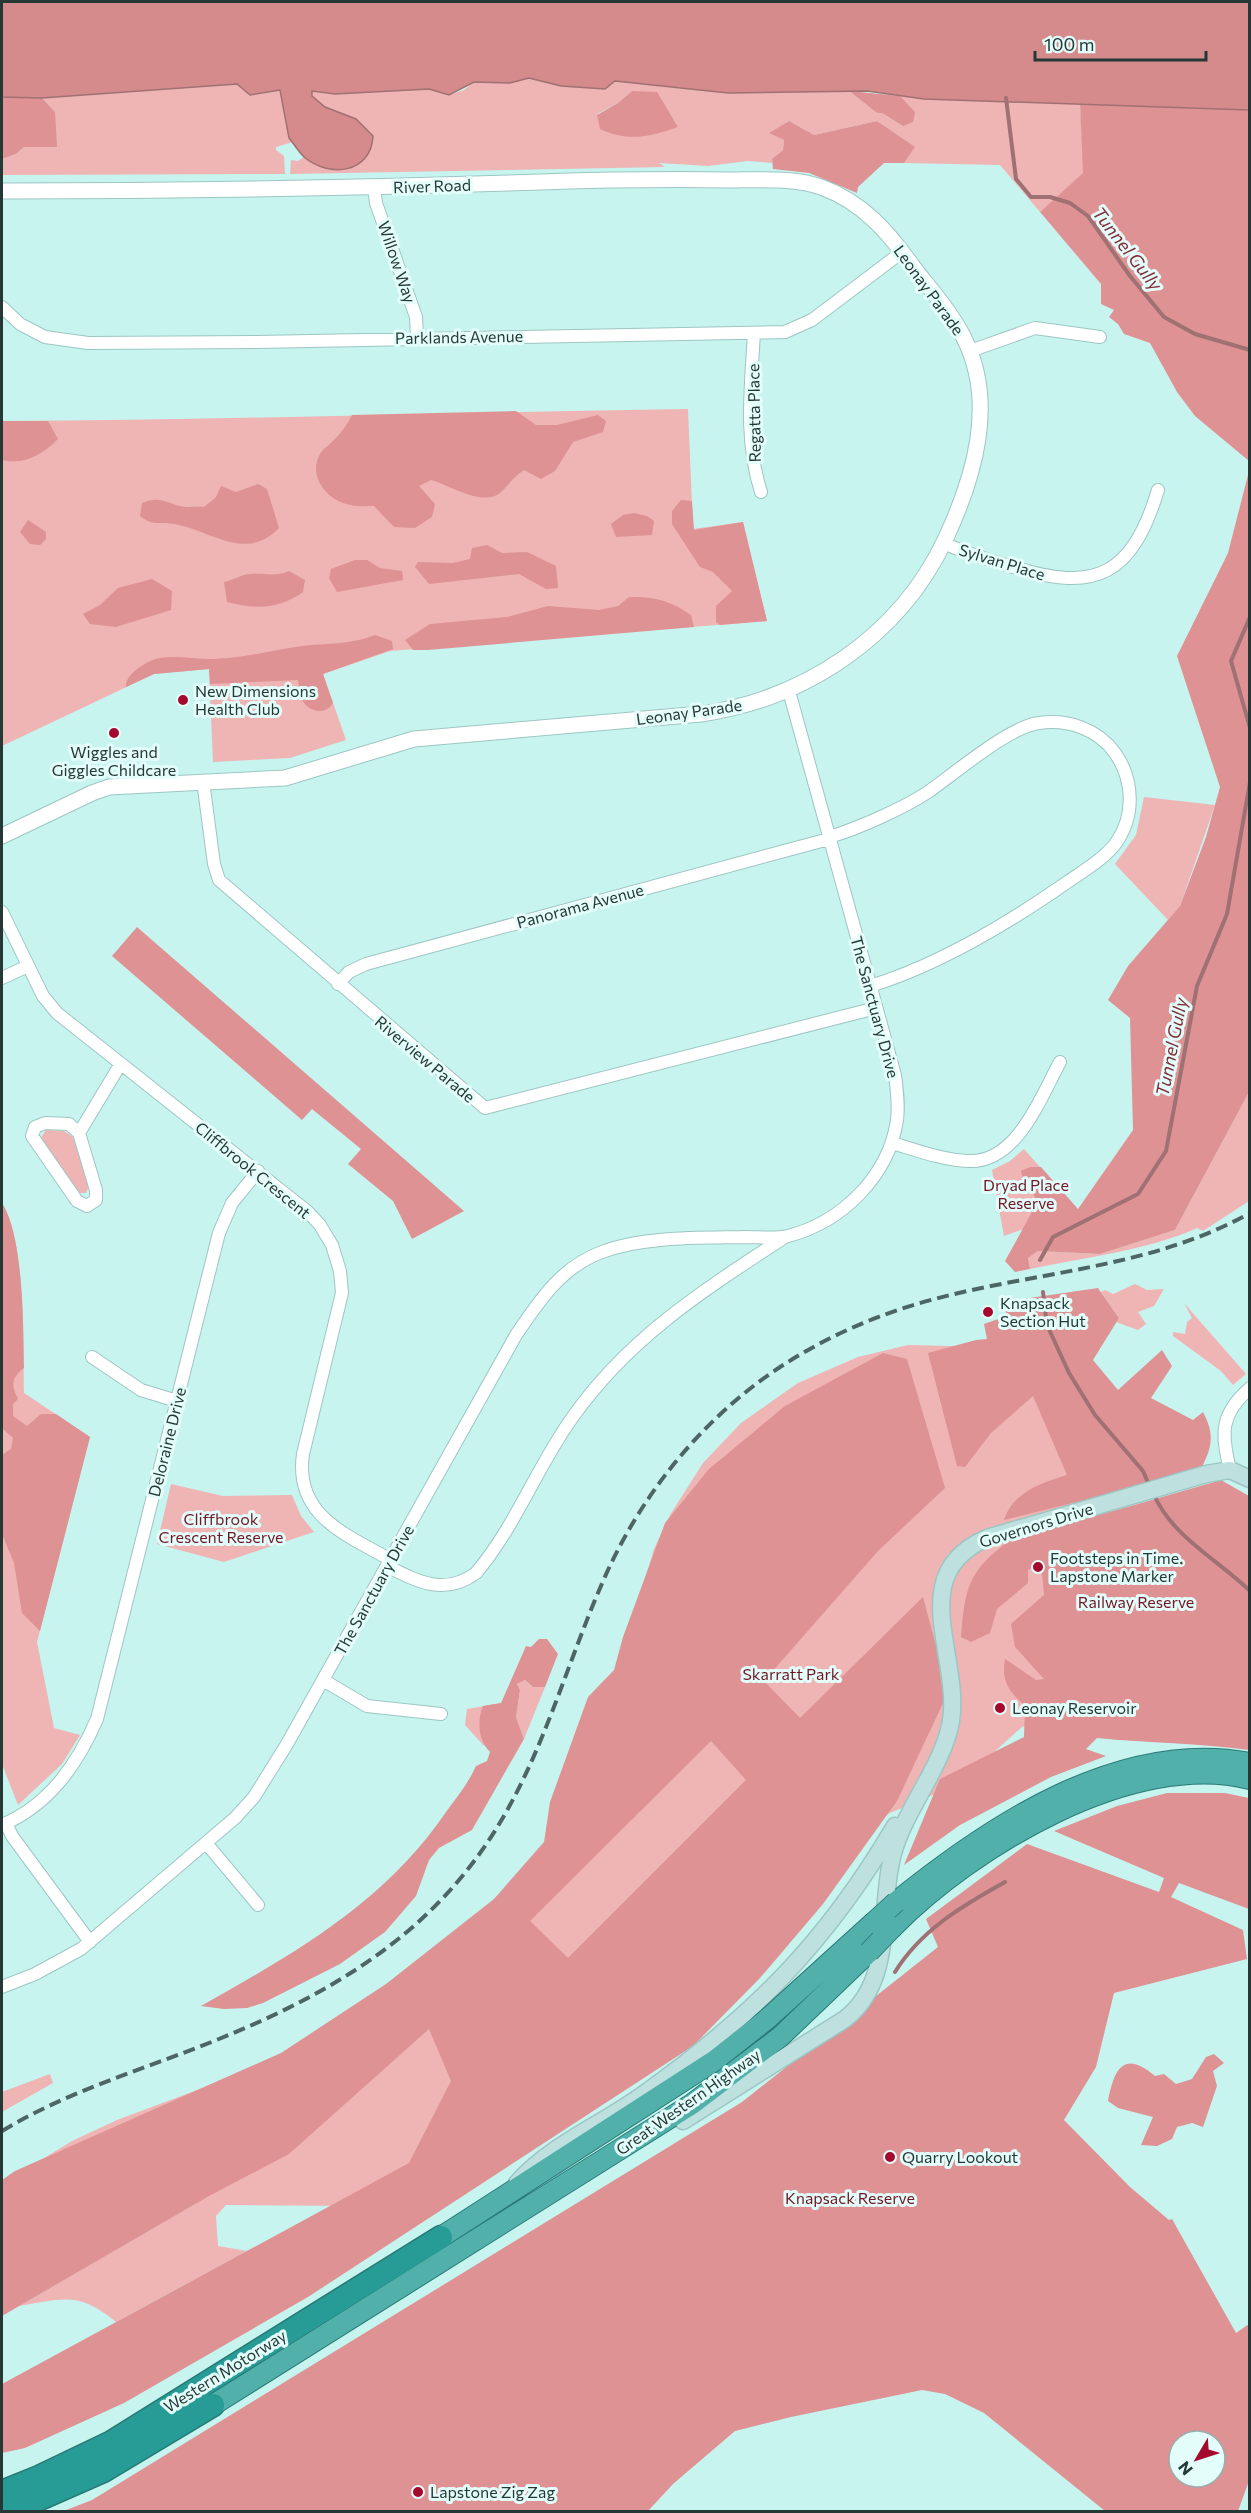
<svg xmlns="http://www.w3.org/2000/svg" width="1251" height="2513" font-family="Commissioner,sans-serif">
<rect width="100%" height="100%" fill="#c8f4f0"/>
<path fill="#efb4b4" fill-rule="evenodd" d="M529 78 561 86 605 89 615 81 728 93 849 91 877 113H882L903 126 900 96 1080 103 1084 173 1040 212 1000 165 904 163 914 147 877 121 814 135 789 121 770 133 784 140 783 150 772 159V163L748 161 708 166 659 163 665 167 290 174 291 160 298 161 304 157 317 164 356 119 325 107 312 96V91L335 94 429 89 449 95 464 90 474 82 510 83ZM632 91 669 113 678 127 597 114 618 103Z
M237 84 250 95 280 90 289 138 293 142 276 147V150L284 156 285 174 2 175V159L16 154 24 147H38L55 112 42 98Z
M688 409 693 529 743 522 767 621 390 651 323 674 346 740 290 758 213 762 209 669 154 674 2 746V421C230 420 459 412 688 409Z
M1144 797 1215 805 1180 906 1168 920 1115 864 1136 835Z
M1249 1092V1201L1203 1231 1197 1228C1149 1250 1082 1258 1030 1269L1028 1258 1038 1251 1100 1254 1175 1230Z
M46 1130 64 1131 73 1137 89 1186 86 1193H79L40 1139Z
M1024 1149 1078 1210 1004 1236 992 1170 1010 1161Z
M2 1203C26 1241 23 1345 24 1393L90 1437 37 1642 54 1728 80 1735 62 1764 18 1805 2 1764Z
M1135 1284 1147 1290 1164 1289 1154 1306 1138 1312 1146 1324 1138 1330 1116 1322 1119 1318 1101 1292 1105 1290 1113 1294Z
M1184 1303 1246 1374 1233 1385 1221 1371 1173 1336V1332L1185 1334 1187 1322 1192 1318Z
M908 1345 1044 1348 1131 1428 1070 1711 1022 1727 983 1762 973 1778 871 1821 362 2206 226 2205 216 2216 218 2246 247 2251 116 2322C78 2291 64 2299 19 2306L193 2205 2 2184 72 2141 117 2120 256 2068 365 2021 544 1852 615 1680 654 1549 670 1515 703 1463 741 1423 798 1383 858 1357Z
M171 1484 223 1496 292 1495 301 1516 314 1532 224 1562 157 1544Z
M525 1680 533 1687H545L524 1739 516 1717 520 1690 517 1684Z
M501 1703 484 1746 465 1725 467 1709Z
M50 2074 53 2083 2 2112V2092Z"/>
<path fill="#de9293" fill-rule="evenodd" d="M632 91 657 92 678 127C650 137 628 142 600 129L597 115 618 103Z
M849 91 900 96 915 112 913 122 903 126 882 113H877Z
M2 97 42 98 55 112 57 147H24L16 154 2 159Z
M1080 103 1249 110V461L1195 416 1177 392 1150 343 1124 334 1118 324 1109 317 1114 310 1101 304V284L1040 212 1083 173Z
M789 121 814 135 877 121 915 147 904 163H884L858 187 857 193 809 173 773 169 772 159 783 150 784 140 769 133Z
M516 411 536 425H557L598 415 606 421 603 432 573 442 555 471 541 479 524 470C512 478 509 485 500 493 483 507 449 485 431 480L419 486 435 504 432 517 415 528 394 527 374 506C364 506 355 507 346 504 325 498 308 475 320 454 323 448 329 446 333 441 341 433 347 425 352 415Z
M2 421H48L58 439C42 455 25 465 2 460Z
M1249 471V1092L1175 1230 1100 1254 1038 1251 1028 1258 1030 1269 1015 1272 1005 1261 1031 1214 1035 1197 1023 1180 1021 1171 1030 1167H1041L1078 1209 1133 1130 1130 1018 1108 1000 1128 966 1180 906 1206 837 1220 787 1177 656 1228 553Z
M258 484 267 489 279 528C245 563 211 530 174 524 158 521 154 527 140 516L142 503C159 496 164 502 180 506 187 508 196 506 204 507L216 497 221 486 236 492Z
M681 500 692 501 694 530 743 522 767 621 720 625 716 622V606L732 591 713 572 700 567 672 524V511Z
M634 513 647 516 654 521 652 535 616 537 611 524 623 515Z
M28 520 46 532V539L40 545 30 544 20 532Z
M487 545 502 553 527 552 556 566 558 588 546 589 519 574 429 584 415 567 418 562 453 563 470 559 472 548Z
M355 560H367L380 568 402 571 403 580 337 592 329 578 331 569Z
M289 571 305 580 303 592C278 610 255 609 227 602L224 582C232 581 242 574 251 574 265 573 276 577 289 571Z
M152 579 172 591 171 610 116 627 90 624 83 614 100 605 118 588Z
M629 597C653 596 672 601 691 615L694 627 428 650H413L405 640 430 624 507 617 548 606 599 610 618 606Z
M375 635 392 641 393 649 323 674 333 703C324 718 304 710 300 695 299 690 299 685 298 680L210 684 209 669 154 674 126 687C125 676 140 666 150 661 169 653 194 660 214 659 244 658 273 650 302 646 327 643 350 645 375 635Z
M137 927 464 1211 412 1239 393 1201 348 1164 361 1149 312 1109 302 1120 112 956Z
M2 1203C24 1238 23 1325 24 1368 11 1378 11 1385 18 1399L13 1404V1416L27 1426 41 1414H56L90 1437 40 1631 22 1613 14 1563 2 1534V1455L11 1449 13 1438 3 1429 2 1421Z
M1098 1288 1119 1318 1093 1360 1118 1390 1162 1350 1172 1366 1151 1398 1193 1420 1203 1412C1214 1433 1213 1445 1202 1467L1097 1497 1004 1520C1013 1492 1041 1483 1067 1475L1033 1396 991 1433 965 1467 957 1466 928 1353 976 1340 987 1339 984 1324 1007 1316 1003 1302Z
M883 1353 907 1359 945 1488 878 1551 764 1681 800 1718 923 1597 936 1646 944 1701 897 1801 823 1904 760 1978 693 2046 308 2297 124 2403 25 2448 2 2453V2384L409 2163 451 2081 429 2029 289 2154 209 2196 2 2316V2180L15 2171 281 2053 386 1984 494 1899 544 1842 550 1802 588 1697 614 1670 623 1637 665 1523 709 1469 785 1406ZM711 1741 746 1780 568 1958 530 1921Z
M1221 1480 1249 1496V1750C1199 1743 1148 1743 1097 1738L1086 1749 1106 1756 1051 1777 960 1825 904 1865 940 1779 1024 1737 1025 1706C1009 1691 1001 1682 1005 1659L1036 1680 1044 1679 1015 1647 1011 1624 1044 1595 1041 1563 1028 1570V1583L997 1609 990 1633 971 1642 961 1637C965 1588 968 1571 1009 1541Z
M539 1639H547L558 1654 545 1687H533L525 1680 517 1684 520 1690 516 1717 524 1739 472 1830 439 1848 429 1860 416 1896 385 1932 340 1964 263 2003 247 2008 224 2009 201 2006C295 1953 384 1903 446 1812 457 1797 469 1782 476 1766L487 1761 490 1752C478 1740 477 1721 483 1706L501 1703 526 1646 531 1647Z
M1167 1793H1225L1249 1798V1909L1179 1883 1171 1897 1243 1930 1247 1959 1114 1993 1096 2067 1064 2120 1130 2187 1169 2220 1172 2219 1236 2333 1249 2324V2481L1238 2511H1105L984 2413 945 2394 922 2390 791 2417 735 2431 673 2484 648 2511 61 2512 92 2500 742 2102 938 1947 926 1919 1027 1844 1159 1892 1164 1878 1054 1831 1117 1806ZM1179 2441H1215V2477H1179Z
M1214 2054 1224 2063 1213 2071 1217 2086 1203 2127 1192 2123 1177 2127 1172 2139 1157 2146 1141 2145 1153 2117 1118 2108 1108 2101C1114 2070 1123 2049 1155 2076L1164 2074 1176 2084 1192 2079 1206 2057Z"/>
<path fill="#d58a8b" stroke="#a07172" stroke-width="1.5" d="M2 2H1249V110L924 99 867 91 728 93 615 81 605 89 561 86 529 78 510 83 474 82 449 95 429 89 335 94 312 91V96L325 107 356 119 373 136C371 174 329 178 304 157 298 151 294 144 289 138L280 90 250 95 237 84 42 98 2 97Z"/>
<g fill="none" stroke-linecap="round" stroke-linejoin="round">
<path stroke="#a07172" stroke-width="4" d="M1006 98 1016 179 1031 197H1050L1070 203 1088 216 1130 276 1164 317 1195 334 1250 350
M1250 617 1231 661 1250 728
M1040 1260 1053 1237 1138 1194 1166 1151 1197 986 1227 914 1250 782
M1043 1292 1047 1325 1069 1373 1095 1415 1143 1471 1149 1485
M1154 1495C1173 1537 1217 1559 1250 1591
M895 1972C921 1930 962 1906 1005 1882"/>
<defs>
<path id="minor" d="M374 187 376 203 416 317 417 338
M2 307 20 324 45 337 88 343 257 342 785 332 812 320 902 252
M754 333C751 386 744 440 761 492
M970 351 1035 328 1100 337
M944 543C966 554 990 560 1013 567 1097 593 1132 575 1158 490
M203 781 214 864 219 880 485 1108 876 1008
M829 837C857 829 904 808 928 792 954 774 1010 726 1039 723 1068 719 1098 729 1115 753 1134 780 1135 816 1116 843 1103 860 1083 871 1066 883 1007 924 939 965 870 986
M2 912 43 996 57 1013 308 1212 320 1225 332 1245 340 1271 342 1293 303 1454C294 1516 347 1535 391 1560
M2 978 28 966
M338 984 349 972 366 964 829 839
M79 1133 69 1124 45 1123 35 1127 32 1136 77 1201 87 1206 96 1200V1190L79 1133 120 1065
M892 1143C916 1150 943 1160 968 1161 1017 1164 1041 1096 1060 1062
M92 1357 141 1390 177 1401
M1230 1470C1221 1433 1220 1414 1250 1388
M387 1566C418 1582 445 1596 476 1573 515 1527 537 1467 572 1418 629 1337 704 1290 785 1237
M323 1680 367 1706 441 1714
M6 1823 12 1836 90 1942
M2 1825C49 1805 77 1765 97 1719L219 1233 232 1203 258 1171
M206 1843 258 1905
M2 1987 35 1974 81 1949 235 1818 254 1797 287 1744 516 1335C539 1301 561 1267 602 1252 644 1236 702 1238 747 1237 759 1237 775 1239 788 1236 842 1222 889 1176 897 1120 899 1105 897 1090 895 1075L789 691"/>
<path id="tertiary" d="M2 191C181 191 361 188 541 182 603 180 666 179 728 180 758 180 793 177 821 187 863 202 889 233 914 268 931 290 951 312 964 338 997 403 974 478 945 540 899 637 805 699 701 714L414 739 285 778 109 787 92 793 2 836"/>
<path id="secondary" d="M683 2121 845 2019C899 1977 875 1899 897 1841 911 1802 944 1762 951 1721 961 1655 904 1574 987 1538L1206 1474 1230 1470 1250 1479
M517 2183C552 2144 603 2124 644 2094 754 2015 826 1943 895 1826"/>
<path id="trunk" d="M896 1902C991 1825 1121 1738 1250 1763
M893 1927C972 1847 1133 1749 1250 1779
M441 2237 714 2061 766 2020 873 1923
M213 2405 692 2104 780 2037 869 1952"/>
<path id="motorway" d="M2 2492 39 2477 110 2443 441 2237
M10 2512 103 2471 213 2405"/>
</defs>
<use href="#minor" stroke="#9cc6c3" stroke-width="14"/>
<use href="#tertiary" stroke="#9cc6c3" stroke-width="17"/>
<use href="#secondary" stroke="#9cc6c3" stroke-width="19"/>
<use href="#trunk" stroke="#277974" stroke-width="22"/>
<use href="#motorway" stroke="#277974" stroke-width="25"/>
<use href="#minor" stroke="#fff" stroke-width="12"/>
<use href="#tertiary" stroke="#fff" stroke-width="15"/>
<use href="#secondary" stroke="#bee1e0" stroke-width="16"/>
<use href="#trunk" stroke="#52b0ab" stroke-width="20"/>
<use href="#motorway" stroke="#279c96" stroke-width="22"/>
<path stroke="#4d6563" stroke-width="4" stroke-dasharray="12 6" stroke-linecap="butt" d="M2 2131C68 2091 142 2070 214 2041 309 2003 399 1954 464 1874 538 1784 561 1673 608 1570 642 1497 692 1433 756 1384 804 1348 859 1321 917 1304 1028 1271 1146 1271 1250 1213"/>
<defs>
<path id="trunk-bridge" d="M873 1923 896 1902
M869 1952 893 1927"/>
</defs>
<use href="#trunk-bridge" stroke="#277974" stroke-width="22" stroke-linecap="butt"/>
<use href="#trunk-bridge" stroke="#52b0ab" stroke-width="20"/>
</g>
<g fill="#a5092d" stroke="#e3fdfb" stroke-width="2">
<circle cx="183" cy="700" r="6"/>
<circle cx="114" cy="733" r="6"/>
<circle cx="988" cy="1312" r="6"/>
<circle cx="1038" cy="1567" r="6"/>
<circle cx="1000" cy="1708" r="6"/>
<circle cx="890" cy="2157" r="6"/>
<circle cx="418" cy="2492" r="6"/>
</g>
<g text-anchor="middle" stroke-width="6" stroke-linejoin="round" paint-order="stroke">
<g font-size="16" fill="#263836" stroke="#e3fdfb">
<text transform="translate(432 186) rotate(-2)" y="6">River Road</text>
<text transform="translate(397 262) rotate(71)" y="6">Willow Way</text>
<text transform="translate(929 290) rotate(54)" y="6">Leonay Parade</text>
<text transform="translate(459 337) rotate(-1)" y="6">Parklands Avenue</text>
<text transform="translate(754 413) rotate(-91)" y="6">Regatta Place</text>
<text transform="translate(1002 562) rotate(17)" y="6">Sylvan Place</text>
<text transform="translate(689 712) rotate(-8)" y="6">Leonay Parade</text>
<text transform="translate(580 906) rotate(-15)" y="6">Panorama Avenue</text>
<text transform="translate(875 1007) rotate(75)" y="6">The Sanctuary Drive</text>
<text transform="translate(425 1059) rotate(40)" y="6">Riverview Parade</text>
<text transform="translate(253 1170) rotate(39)" y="6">Cliffbrook Crescent</text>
<text transform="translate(167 1442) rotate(-76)" y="6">Deloraine Drive</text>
<text transform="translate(1036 1525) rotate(-17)" y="6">Governors Drive</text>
<text transform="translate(374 1590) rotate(-61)" y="6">The Sanctuary Drive</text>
<text transform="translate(688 2102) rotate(-35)" y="6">Great Western Highway</text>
<text transform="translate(225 2371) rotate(-32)" y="6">Western Motorway</text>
</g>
<g font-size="16" fill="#263836" stroke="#e3fdfb" text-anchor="start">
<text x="195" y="697">New Dimensions<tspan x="195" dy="18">Health Club</tspan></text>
<text x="114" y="758" text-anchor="middle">Wiggles and<tspan x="114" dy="18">Giggles Childcare</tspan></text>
<text x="1000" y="1309">Knapsack<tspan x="1000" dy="18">Section Hut</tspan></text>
<text x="1050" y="1564">Footsteps in Time.<tspan x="1050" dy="18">Lapstone Marker</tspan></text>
<text x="1012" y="1714">Leonay Reservoir</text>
<text x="902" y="2163">Quarry Lookout</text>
<text x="430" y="2498">Lapstone Zig Zag</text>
</g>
<g font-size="16" fill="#711723" stroke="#e3fdfb">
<text x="1026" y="1191">Dryad Place<tspan x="1026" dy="18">Reserve</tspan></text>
<text x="221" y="1525">Cliffbrook<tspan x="221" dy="18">Crescent Reserve</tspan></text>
<text x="1136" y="1608">Railway Reserve</text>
<text x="791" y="1680">Skarratt Park</text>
<text x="850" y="2204">Knapsack Reserve</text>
</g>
<g font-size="18" font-style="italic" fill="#832a32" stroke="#e3fdfb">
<text transform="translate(1127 249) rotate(52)" y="6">Tunnel Gully</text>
<text transform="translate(1172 1047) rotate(-79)" y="6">Tunnel Gully</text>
</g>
</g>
<rect width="1251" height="2513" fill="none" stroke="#263836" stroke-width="6"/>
<g transform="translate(1197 2459) rotate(231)"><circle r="28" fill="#e3fdfb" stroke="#97aeac" stroke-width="1.5"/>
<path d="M0-4.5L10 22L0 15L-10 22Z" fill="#a5092d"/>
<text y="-9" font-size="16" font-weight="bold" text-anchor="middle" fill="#263836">N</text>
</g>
<path d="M1035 51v9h171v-9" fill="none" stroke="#263836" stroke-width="3"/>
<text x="1044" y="51" font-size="18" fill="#263836" stroke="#e3fdfb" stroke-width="4.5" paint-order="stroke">100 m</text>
</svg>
